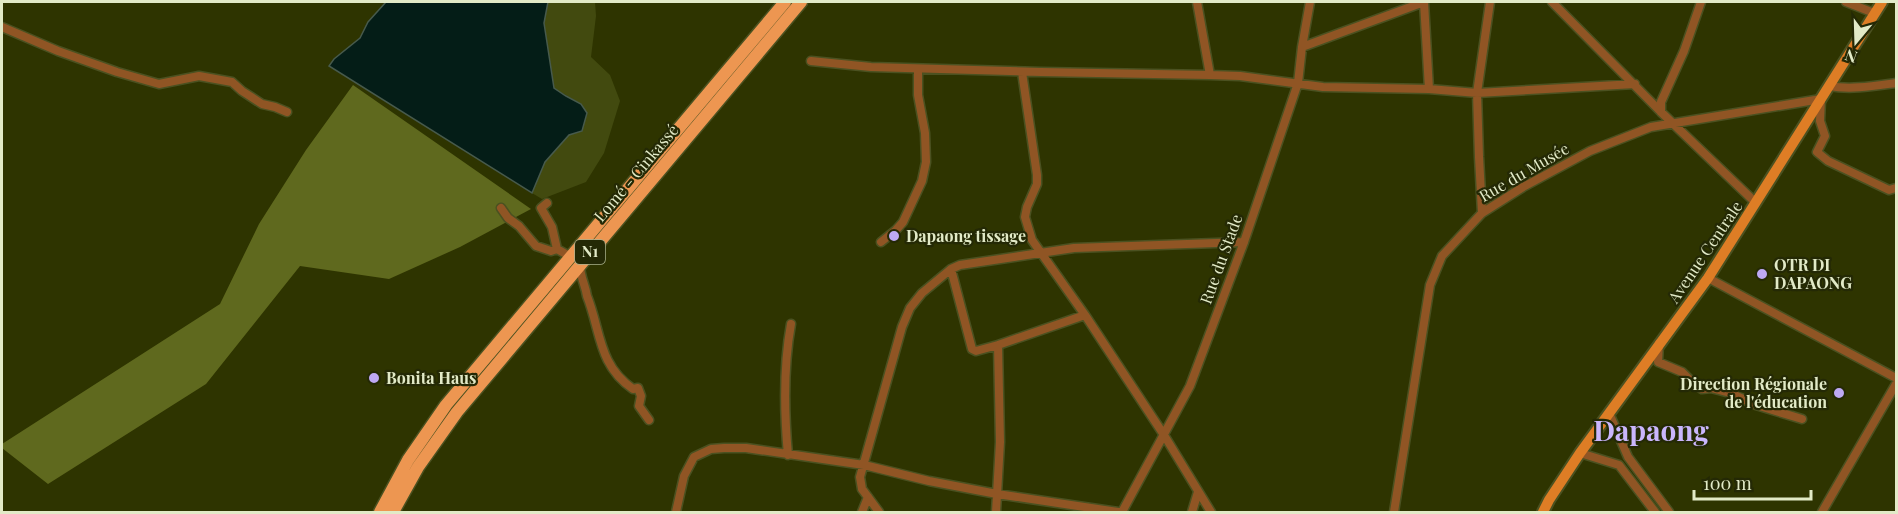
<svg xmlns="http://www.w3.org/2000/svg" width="1898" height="514" font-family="'Playfair Display',serif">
<rect width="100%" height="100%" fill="#2e3400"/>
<path fill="#424a0f" d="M548 2H595L596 16 591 57 610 75 620 101 604 153 586 182 542 199 532 193 545 162 569 135 581 104 554 88 544 23Z"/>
<path fill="#5f691e" d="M353 85 531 209 460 247 389 279 300 266 206 384 48 484 2 448V444L220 304 259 224 306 150Z"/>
<path fill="#041d17" stroke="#475a4c" stroke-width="1.5" d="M386 2H548L544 23 554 88 566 96 581 104 587 113 582 131 569 135 545 162 532 193 329 66 334 59 360 38 368 22Z"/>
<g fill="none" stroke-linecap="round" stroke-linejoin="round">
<defs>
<path id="minor" d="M1197 2 1210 75
M1424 2 1429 89
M1552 2 1661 112 1756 203
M1846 2 1874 13
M2 27 58 51 117 72 159 84 199 76 232 82 242 91 262 104 275 107 287 112
M1302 47 1424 2
M811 61 871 67 1041 72 1210 75 1240 76 1323 87 1429 89 1477 93 1635 84
M1022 72 1037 175V184L1027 207 1025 217 1032 240 1085 315 1164 435 1211 512
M1829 86C1851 90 1874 86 1896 83
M1661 112V102L1684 51 1701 2
M547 203 541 208 552 227 557 249 571 257
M501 208 508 218 519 226 536 246 551 251 557 249
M1482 213 1479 157 1477 93 1490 2
M881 242 896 230 903 222 922 181 926 162 925 133 918 95V69
M580 264C580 278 585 283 587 296 601 331 598 365 633 389L638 388 641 396 639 406 649 420
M951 269 972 349 976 351 998 345
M1708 278 1896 378
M1659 343 1658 362 1682 372 1694 384 1702 389 1711 388 1730 393 1756 405 1802 419
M1609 413 1628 457 1669 512
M1580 453 1619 465 1655 512
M788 455C784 411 783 368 791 324
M676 512 684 476 694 457 711 449 724 448H746L864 465 929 481 997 494 1118 512
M862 512 868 497
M879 512 862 489 860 477 902 327 910 308 922 293 951 269 960 265 1074 248 1244 242
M996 512 1000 442 998 345 1085 315
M1122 512 1190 386 1244 242 1298 83 1302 47 1310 2
M1192 512 1198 492
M1394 512 1430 285 1442 256 1482 213 1523 187 1590 151 1651 127 1821 99 1820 121 1825 136 1817 152 1828 161 1889 190 1896 188
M1822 512 1896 384"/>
<path id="major" d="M1543 512 1549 500 1580 453 1708 278 1882 2"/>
<path id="highway" d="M380 512 408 460 446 405 785 2
M393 512 418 467 457 412 801 2"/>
</defs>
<use href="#minor" stroke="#4b5120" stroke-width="11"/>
<use href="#major" stroke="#4b5120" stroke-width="14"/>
<use href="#highway" stroke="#4b5120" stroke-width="15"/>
<use href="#minor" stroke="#905524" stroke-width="8"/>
<use href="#major" stroke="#de7d25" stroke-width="10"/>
<use href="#highway" stroke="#ed9651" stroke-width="12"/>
</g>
<g fill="#bea9f4" stroke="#242905" stroke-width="2">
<circle cx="894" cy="236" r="6"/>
<circle cx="1762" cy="274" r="6"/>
<circle cx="374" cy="378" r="6"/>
<circle cx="1839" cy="393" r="6"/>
</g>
<g text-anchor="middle" stroke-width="4.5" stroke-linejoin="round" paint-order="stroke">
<rect fill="#242905" stroke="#a9b08d" stroke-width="1.5" x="575" y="240" width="30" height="24" rx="4.5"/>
<g font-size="15" font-weight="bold" fill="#e2eac7">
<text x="590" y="257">N1</text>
</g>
<g font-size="16" fill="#e2eac7" stroke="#242905">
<text transform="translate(1524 172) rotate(-30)" y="6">Rue du Musée</text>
<text transform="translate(636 173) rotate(-50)" y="6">Lomé - Cinkassé</text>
<text transform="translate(1705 252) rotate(-56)" y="6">Avenue Centrale</text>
<text transform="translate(1221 259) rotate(-70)" y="6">Rue du Stade</text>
</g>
<g font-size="16" font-weight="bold" fill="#e2eac7" stroke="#242905" text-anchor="start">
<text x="906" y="242">Dapaong tissage</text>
<text x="1774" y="271">OTR DI<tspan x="1774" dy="18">DAPAONG</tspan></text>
<text x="386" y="384">Bonita Haus</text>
<text x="1827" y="390" text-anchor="end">Direction Régionale<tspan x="1827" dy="18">de l'éducation</tspan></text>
</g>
<g font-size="28" font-weight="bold" fill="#cab6fc" stroke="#242905">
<text x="1651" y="441">Dapaong</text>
</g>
</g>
<rect width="1898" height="514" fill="none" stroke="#e2eac7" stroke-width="6"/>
<g transform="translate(1856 42) rotate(199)" stroke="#242905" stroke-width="4.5" paint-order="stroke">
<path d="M0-4.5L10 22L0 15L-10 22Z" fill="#e2eac7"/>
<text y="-9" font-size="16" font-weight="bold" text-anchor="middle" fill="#e2eac7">N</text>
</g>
<path d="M1694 490v9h117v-9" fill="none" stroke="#e2eac7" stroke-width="3"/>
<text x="1703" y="490" font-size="18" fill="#e2eac7" stroke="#242905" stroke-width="4.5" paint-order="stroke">100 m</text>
</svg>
